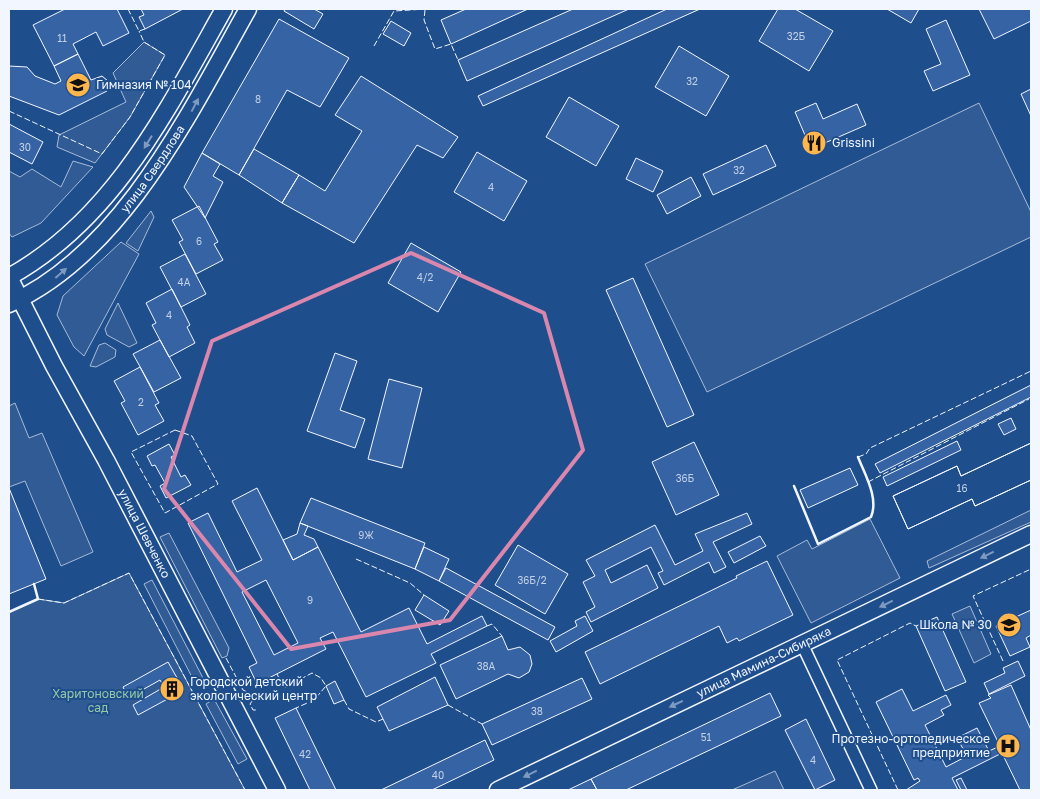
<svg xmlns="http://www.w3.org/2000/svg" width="1040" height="799" font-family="'Golos Text',sans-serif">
<rect width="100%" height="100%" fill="#1f4e8c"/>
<path fill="#305b95" stroke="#a8bbd7" d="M144 42 165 55 130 117 95 163 57 147 59 135 126 102 113 73Z
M979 103 1031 212V237L707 392 645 264Z
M73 161 93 167 41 223 12 237 9 233V171L20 177 32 169 61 187Z
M151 211 154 217 138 251 126 243Z
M121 242 139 254 84 356 74 347 57 315 63 296Z
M118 303 137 343 129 347 107 335 105 329Z
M105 343 116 350 115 357 96 367 90 366 99 345Z
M15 403 29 438 42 433 93 552 61 566 25 481 9 487V406Z
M1031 510V522L929 568 927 561Z
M870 519 900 578 811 623 777 556 807 540 812 549Z
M169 533 229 648 227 656 222 658 160 537Z
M129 573 245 790H9V612L38 599 64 603Z
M152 580 203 678 195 683 144 584Z
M970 606 991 654 974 663 952 614Z
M214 699 247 759 238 764 206 704Z
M775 771 784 790H732Z"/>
<path fill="#3563a3" stroke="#f2f6ff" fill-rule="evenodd" d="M65 9H117L129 33 103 46 96 32 73 44 78 54 54 66 33 25Z
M141 9H183L145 29 139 17 144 15Z
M285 9H314L323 14 314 29 284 11Z
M466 9H528L451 44 441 20Z
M573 9H629L467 81 458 60Z
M667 9H700L483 106 478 96Z
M778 9H795L833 31 809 71 759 41Z
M887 9H919L911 23Z
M979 9H1031V21L994 39Z
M279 19 349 58 320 107 287 90 239 175 202 153Z
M946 20 970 75 933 91 924 71 941 64 926 29Z
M391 21 411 33 404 46 383 34Z
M679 46 729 76 706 116 655 87Z
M78 54 91 80 102 76 108 81 107 91 59 115 9 96V66L27 67 35 76 55 84 61 81 54 66Z
M361 76 458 137 443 158 417 145 354 243 282 203 299 175 325 191 362 131 335 115Z
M1031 89V116L1021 94Z
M569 97 619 126 596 166 546 137Z
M816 103 823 119 857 104 866 125 811 149 795 112Z
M9 124 43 142 32 164 9 152Z
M766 145 776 166 713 195 703 174Z
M254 149 299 175 282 203 239 175Z
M477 152 527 181 504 221 454 192Z
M202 153 220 164 213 176 223 182 205 218 184 187Z
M636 158 663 171 653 192 626 179Z
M691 177 701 196 667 214 657 195Z
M199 206 218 242 214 244 223 260 196 274 179 242 183 240 172 220Z
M411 243 461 272 438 312 388 283Z
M185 254 206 294 181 307 160 267Z
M633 278 694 415 667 427 606 290Z
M172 289 190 325 187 327 195 343 169 357 152 325 156 323 146 303Z
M160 340 181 378 154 392 133 354Z
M335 353 357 361 340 410 365 419 355 448 307 431Z
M140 367 159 403 155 405 164 421 138 435 121 403 125 401 114 381Z
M389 379 422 388 402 468 368 459Z
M1031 385V397L880 473 875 464Z
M1011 418 1016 429 1004 435 998 424Z
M957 441 961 450 887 486 883 477Z
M694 442 719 495 676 515 652 462Z
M1031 443V480L975 506 972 499 908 529 893 496 957 466 961 476Z
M1031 443V480L975 506 972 499 908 529 893 496 957 466 961 476Z
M169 444 175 455 171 457 181 477 185 475 191 485 166 498 160 486 165 483 155 465 152 466 147 456Z
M850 468 858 485 808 508 800 490Z
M9 488 46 579 9 594Z
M257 488 293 560 318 547 361 632 409 608 427 644 482 616 487 626 431 654 436 663 366 697 333 632 320 638 326 649 257 684 249 667 257 663 188 523 208 513 237 572 262 560 232 501ZM266 580 298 643 274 655 242 592Z
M311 498 425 543 415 569 300 523Z
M747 513 752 524 713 542 726 567 714 573 709 562 664 585 658 573 663 571 651 547 605 570 611 583 647 565 658 588 591 622 586 612 595 607 583 582 595 576 586 560 655 525 675 565 703 551 695 534Z
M300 523 308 526 304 535 314 539 318 547 293 560 283 540 297 534Z
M760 536 766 546 734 563 728 552Z
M518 545 568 574 545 614 495 585Z
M424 547 449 559 439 581 415 569Z
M767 561 793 615 739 641 737 638 727 643 719 626 600 684 585 652 737 578 736 576Z
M446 568 555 627 548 640 439 581Z
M424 595 449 611 440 625 415 610Z
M1031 610V635L1026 638 1030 647 1010 656 996 626Z
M585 616 593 631 556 652 550 641 577 626 575 621Z
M937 617 966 682 945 691 916 626Z
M502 636 508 650 520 647 530 655 532 664 529 672 519 678 508 674 456 699 440 665Z
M1018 661 1025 676 989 694 984 683 1005 673 1003 668Z
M168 662 184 690 138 715 133 705 164 687 160 680 128 698 123 687Z
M435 677 448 705 389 731 377 707Z
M582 678 592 699 492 745 482 724Z
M335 681 344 700 334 704 326 686Z
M1011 685 1031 730V790H1020L1002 753 952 778 958 790H906L920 781 918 778 914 780 876 702 902 689 913 711 946 695 951 705 941 710 944 715 925 725 946 767 967 756 957 738 977 728 989 751 1000 746 979 703 991 698 988 695Z
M770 693 781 716 626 790H597L591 779 599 775Z
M296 708 336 790H310L275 718Z
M806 719 835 780 815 790 785 730Z
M485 740 494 760 432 790H381Z
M961 778 967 790H961L956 780Z
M591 779 597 790H568Z"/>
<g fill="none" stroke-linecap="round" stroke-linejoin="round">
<defs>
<path id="street" d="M802 644 871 790"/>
<g id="secondary">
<path id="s1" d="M9 277 54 366 106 460 277 790"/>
<path d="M9 277C114 219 167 110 224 9"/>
<path id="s2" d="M9 304C122 254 190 112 248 9"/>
<path id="s3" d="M498 790 1031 534"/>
</g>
</defs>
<use href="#street" stroke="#f2f6ff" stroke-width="14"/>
<use href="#secondary" stroke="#f2f6ff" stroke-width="19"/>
<use href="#street" stroke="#1f4e8c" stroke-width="11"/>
<use href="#secondary" stroke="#1f4e8c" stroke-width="16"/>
<path stroke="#f2f6ff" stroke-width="1" stroke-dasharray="6 2.5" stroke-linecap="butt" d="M128 9 139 31 145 29
M425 10 424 20 435 49 451 44 458 60
M374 46 394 11 426 9
M9 111 102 154 130 117 165 55 144 42 139 31
M175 430 192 436 218 484 165 513 131 452Z
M858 457 866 454 870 448 1031 371
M868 482 1029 399
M356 559 410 583 424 595
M38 599 64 603 129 573 245 790
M487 626 492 624 502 636
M226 658 243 690 249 693
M1003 661 973 596 1031 569
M277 674 284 688 312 673 321 678 326 686 314 700 296 708
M253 700 250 704 253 710H257
M344 700 349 709 376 722 383 719
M448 705 482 724
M898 790 837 660 910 623 916 626"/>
<path stroke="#f2f6ff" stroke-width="2.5" d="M794 486 818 544 871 517C879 498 865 475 858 457
M9 612 38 599 34 584"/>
</g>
<defs><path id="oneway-solid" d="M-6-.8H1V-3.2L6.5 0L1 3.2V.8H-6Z" transform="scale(1.25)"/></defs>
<g fill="#7e9ac0">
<use href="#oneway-solid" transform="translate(195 105) rotate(-62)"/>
<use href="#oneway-solid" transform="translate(148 142) rotate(122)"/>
<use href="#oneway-solid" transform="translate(61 273) rotate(-41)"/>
<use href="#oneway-solid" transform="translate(987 555) rotate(154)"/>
<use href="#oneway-solid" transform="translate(886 604) rotate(154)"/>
<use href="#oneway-solid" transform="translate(676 704) rotate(155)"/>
<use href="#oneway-solid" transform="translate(530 774) rotate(154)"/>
</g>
<path fill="none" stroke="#da87ad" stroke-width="4" stroke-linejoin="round" d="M411 253 544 313 583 450 450 620 291 649 164 489 212 341Z"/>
<defs>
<symbol id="school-disc" viewBox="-11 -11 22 22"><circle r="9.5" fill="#ffb74d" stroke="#1f4e8c"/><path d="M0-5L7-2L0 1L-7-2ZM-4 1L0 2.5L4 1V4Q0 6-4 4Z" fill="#111"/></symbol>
<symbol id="restaurant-disc" viewBox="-11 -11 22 22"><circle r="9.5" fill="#ffb74d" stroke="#1f4e8c"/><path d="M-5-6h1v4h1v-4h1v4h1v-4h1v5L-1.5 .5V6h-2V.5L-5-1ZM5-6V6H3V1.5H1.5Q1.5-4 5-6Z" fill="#111"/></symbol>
<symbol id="building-disc" viewBox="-11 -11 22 22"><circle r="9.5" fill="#ffb74d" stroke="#1f4e8c"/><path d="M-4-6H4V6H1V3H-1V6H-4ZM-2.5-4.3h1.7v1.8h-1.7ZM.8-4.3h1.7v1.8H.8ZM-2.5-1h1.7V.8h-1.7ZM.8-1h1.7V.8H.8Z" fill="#111"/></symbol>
<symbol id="hospital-disc" viewBox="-11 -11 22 22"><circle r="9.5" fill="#ffb74d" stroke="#1f4e8c"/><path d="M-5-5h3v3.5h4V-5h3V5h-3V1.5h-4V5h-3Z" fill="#111"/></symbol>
</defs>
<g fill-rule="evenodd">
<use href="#school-disc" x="64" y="71" width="28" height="28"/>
<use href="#restaurant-disc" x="800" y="129" width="28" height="28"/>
<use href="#school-disc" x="995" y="611" width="28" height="28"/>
<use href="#building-disc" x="158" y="675" width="28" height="28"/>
<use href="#hospital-disc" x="994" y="732" width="28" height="28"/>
</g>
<g text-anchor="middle" stroke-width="4" stroke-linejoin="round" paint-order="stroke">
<g font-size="10" fill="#c3d1e8">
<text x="796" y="40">32Б</text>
<text x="62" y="42">11</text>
<text x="692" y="85">32</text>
<text x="258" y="103">8</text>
<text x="25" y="151">30</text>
<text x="739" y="174">32</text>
<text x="491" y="191">4</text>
<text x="199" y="245">6</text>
<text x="425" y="281">4/2</text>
<text x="184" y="286">4А</text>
<text x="169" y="319">4</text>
<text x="141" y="406">2</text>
<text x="685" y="482">36Б</text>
<text x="962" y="492">16</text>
<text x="366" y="539">9Ж</text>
<text x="532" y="584">36Б/2</text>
<text x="310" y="604">9</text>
<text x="486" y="670">38А</text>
<text x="537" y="715">38</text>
<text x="706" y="741">51</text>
<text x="305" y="758">42</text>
<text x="813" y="764">4</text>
<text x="438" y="779">40</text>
</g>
<g font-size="12" fill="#f2f6ff" stroke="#1f4e8c" text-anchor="start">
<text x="96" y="89">Гимназия № 104</text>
<text x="832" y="147">Grissini</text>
<text x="992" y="629" text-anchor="end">Школа № 30</text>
<text x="190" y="686">Городской детский<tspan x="190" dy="14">экологический центр</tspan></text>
<text x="990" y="743" text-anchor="end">Протезно-ортопедическое<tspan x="990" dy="14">предприятие</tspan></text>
</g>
<g font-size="12" fill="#f2f6ff" stroke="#1f4e8c">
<text dy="4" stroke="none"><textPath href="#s2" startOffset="200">улица Свердлова</textPath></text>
<text dy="4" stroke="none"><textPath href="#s1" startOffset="290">улица Шевченко</textPath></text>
<text dy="4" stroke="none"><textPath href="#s3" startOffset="295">улица Мамина-Сибиряка</textPath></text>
</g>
<g font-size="12" fill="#97c8a6" stroke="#1f4e8c">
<text x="98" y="698">Харитоновский<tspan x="98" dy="14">сад</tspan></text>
</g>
</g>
<rect width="1040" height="799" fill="none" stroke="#f2f6ff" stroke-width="20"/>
</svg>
